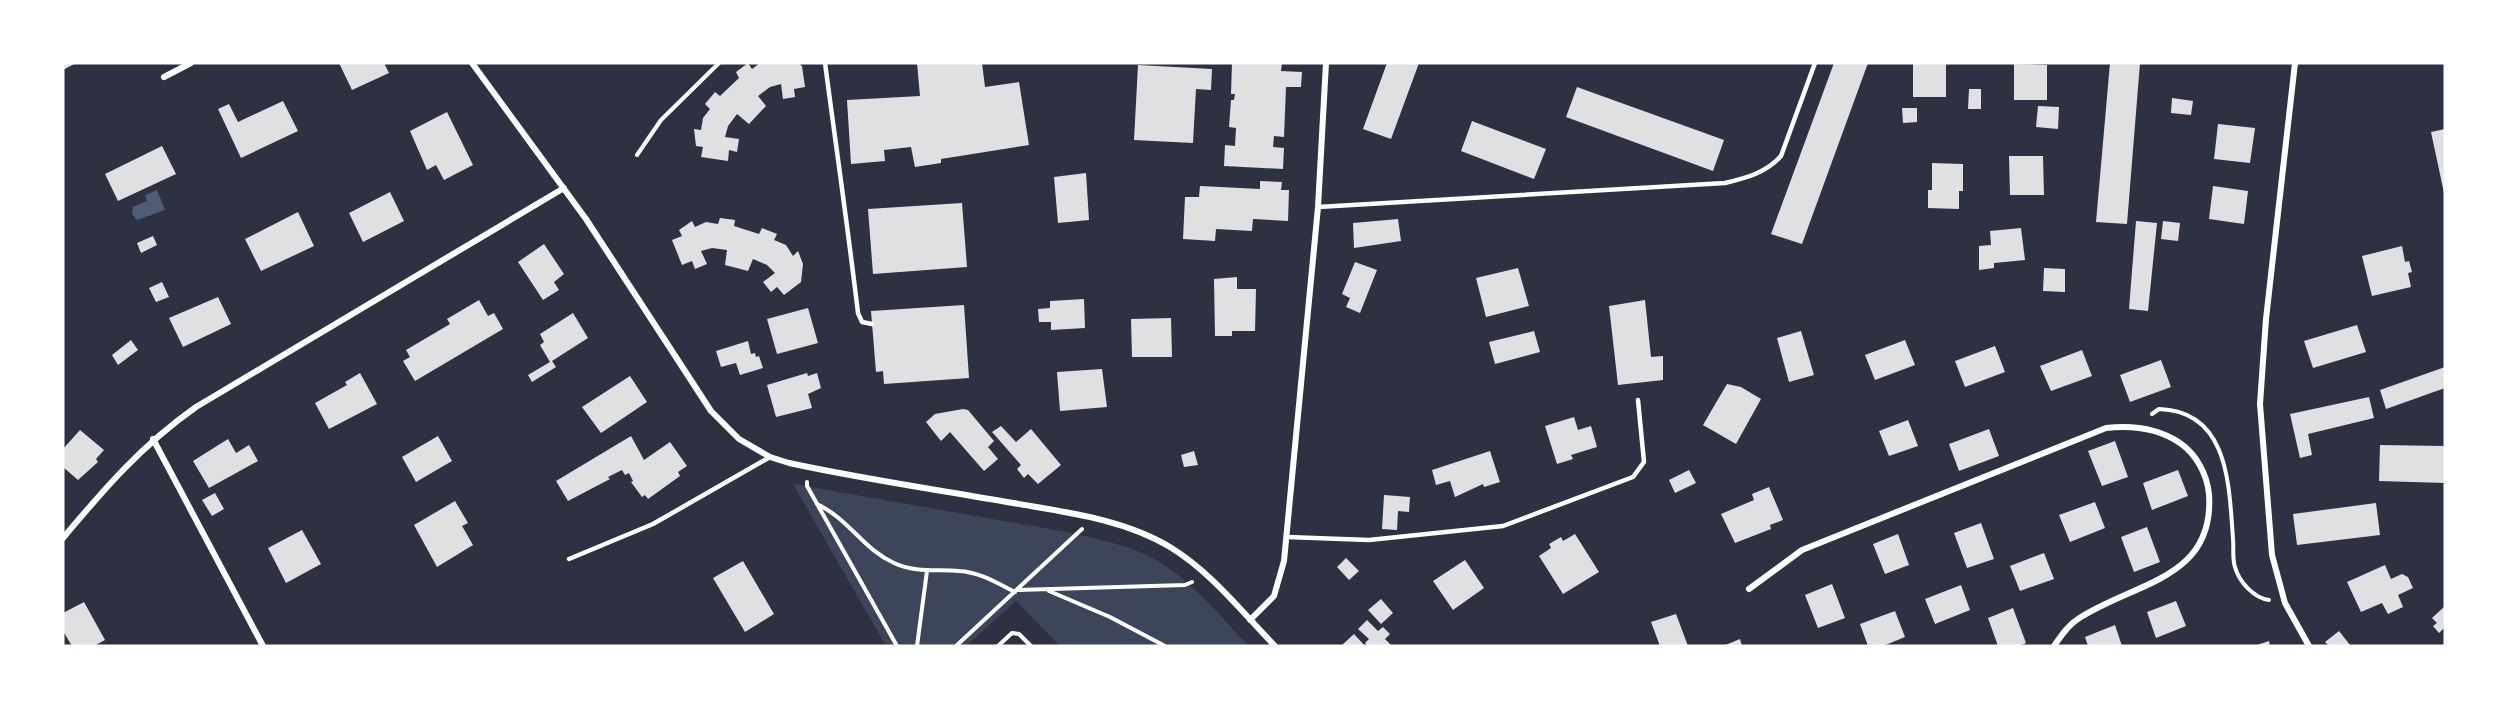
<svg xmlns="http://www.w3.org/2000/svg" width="2508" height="709" font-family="'Nunito Sans',sans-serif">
<rect width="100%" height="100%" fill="#2d3142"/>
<path fill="#3c4559" d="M793 484 1067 532C1095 539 1127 544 1152 558 1191 579 1219 615 1249 646H1060L1016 601 966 646H886Z"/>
<path fill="#4f5d75" d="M157 190 165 210 137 220 132 214 133 207 147 201 145 195Z"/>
<path fill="#e0e0e3" d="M63 63H76L63 70Z
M339 63H384L389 73 352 90Z
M748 63 752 69 760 63H798L802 66 805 87 794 89 795 97 783 99 781 84 770 87 758 96 766 106 749 124 737 114 728 126 725 137 739 139 737 152 729 150 728 161 701 157 703 147 696 146 694 129 701 130 703 118 710 109 705 104 715 92 720 96 739 78 736 72Z
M917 63H982L985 87 1019 82 1029 145 941 159V163L915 167 911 147 884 150 885 161 851 164 847 100 920 96Z
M1232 63H1282L1281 71 1302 72 1301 87H1286L1284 137 1274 136 1273 147 1284 148 1283 169 1224 166 1225 145 1235 146 1236 128 1229 127 1231 100H1234L1235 94H1231Z
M1387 63H1419L1391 139 1363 129Z
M1834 63H1868L1802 244 1771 234Z
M1913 63 1946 64V97H1913Z
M2110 63H2140L2127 224 2096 222Z
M2014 64 2047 65V100H2014Z
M1138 65 1212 69 1211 90 1196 89 1193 143 1134 140Z
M1577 87 1724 140 1713 171 1566 117Z
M1969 89H1981V109H1968Z
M2172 98 2193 101 2191 115 2171 113Z
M283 101 298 131 241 158 218 109 229 104 238 122Z
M2038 106 2059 107 2058 129 2036 127Z
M1902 108H1917V122L1903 123Z
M447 112 473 165 444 180 436 165 427 170 410 131Z
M1472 121 1546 149 1534 179 1461 151Z
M2218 124 2255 128 2250 163 2214 159Z
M2445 129V193H2444L2431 132Z
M162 146 176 174 118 201 105 174Z
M2009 156H2043L2044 195H2010Z
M1932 163 1963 164V191H1959V209L1928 208V190H1932Z
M1086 173 1089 220 1058 223 1054 177Z
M1260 181 1282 182 1281 190H1289L1288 221 1253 219 1252 231 1216 229 1215 241 1183 239 1185 197H1199L1200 186 1260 189Z
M2213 186 2248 191 2244 224 2209 219Z
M390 192 404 221 363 242 349 213Z
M962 203 967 267 873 274 868 209Z
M298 212 314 246 261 271 245 239Z
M720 218 735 220 734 226 759 234 762 228 777 234 774 240 786 245 793 256 798 251 803 264 801 282 784 295 777 287 771 292 763 282 775 273 767 265 753 259 748 271 725 265 727 250 712 248 701 251 707 264 695 269 692 261 682 265 672 240 682 236 679 230 692 221 695 227 706 222 718 224Z
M1398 219 1401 241 1354 248 1353 223Z
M2136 221 2157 223 2148 311 2129 309Z
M2163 221 2180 223 2178 241 2161 239Z
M2021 228 2025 260 1994 263V268L1979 270V246L1991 245 1990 231Z
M153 236 157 245 141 253 137 243Z
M544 244 564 274 554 282 559 290 543 300 518 262Z
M2402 246 2405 262 2409 261 2412 272 2408 273 2411 287 2372 296 2362 256Z
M1355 262 1377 270 1360 313 1346 307 1350 298 1342 294Z
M1518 268 1529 306 1486 317 1476 278Z
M2044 268 2065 269V292L2043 291Z
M1237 277V289H1256L1255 331H1232V336H1215L1214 279Z
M162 282 169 297 156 302 149 288Z
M218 297 231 324 183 347 169 318Z
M1084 299 1085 328 1051 330V322H1039L1038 309 1050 308V301Z
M479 300 488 316 494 313 503 329 415 381 403 361 410 357 406 350 450 324 447 319Z
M1645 300 1651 357 1663 356V380L1618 385 1609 306Z
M964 305 969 378 884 384 883 371 876 372 871 311Z
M808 308 818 343 777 354 767 319Z
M573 313 588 338 552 361 556 367 532 382 528 375 550 362 540 345 544 342 540 334Z
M1171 318 1172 357H1132L1131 319Z
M2357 325 2366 352 2313 368 2304 341Z
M1534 331 1540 352 1495 364 1489 342Z
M1801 331 1814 375 1789 382 1777 338Z
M131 340 138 350 118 365 112 355Z
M1905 340 1915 365 1875 380 1865 355Z
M748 341 751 354 755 353 756 357 759 356 763 368 740 375 736 363 721 367 716 351Z
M1995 346 2005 372 1965 387 1955 361Z
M2082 350 2092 376 2051 391 2040 366Z
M2161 360 2171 387 2130 402 2120 375Z
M2445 367V388L2386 409 2380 390Z
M1102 369 1107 407 1060 411 1057 372Z
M360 373 377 404 329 429 315 403 347 385 345 382Z
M807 373 808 376 817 373 821 388 808 394 812 408 776 417 767 385Z
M630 376 647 402 601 433 582 407Z
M1727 384 1741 387 1761 399 1736 444 1703 425Z
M2369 397 2374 418 2308 434 2312 455 2300 458 2290 414Z
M963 409 968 410 994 441 988 447 998 459 984 471 950 432 941 441 926 422 935 414Z
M1574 417 1578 430 1591 426 1597 447 1571 455 1573 459 1557 464 1545 426Z
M1908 420 1918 446 1889 456 1879 431Z
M1001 426 1016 442 1031 429 1061 465 1038 484 1028 474 1024 478 1017 469 1021 465 992 432Z
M1989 429 1999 456 1959 471 1949 444Z
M80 430 104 450 96 459 98 462 78 480 63 467V449Z
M438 436 452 461 416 482 402 457Z
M631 436 644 460 670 442 687 466 678 472 680 476 648 499 645 495 642 497 631 482 633 481 629 473 625 475 622 470 608 477 610 479 568 501 556 481Z
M228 439 236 453 249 445 258 461 209 488 193 461Z
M2115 441 2128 477 2102 486 2088 451Z
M2380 445 2445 446V483L2379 481Z
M1194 451 1198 465 1184 467 1181 455Z
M1490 451 1500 482 1484 487 1483 484 1455 497 1450 481 1436 485 1432 470Z
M1689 470 1696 483 1675 493 1669 480Z
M2178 470 2188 496 2152 510 2143 483Z
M1769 487 1783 520 1770 525 1771 529 1735 543 1721 514 1754 500 1752 494Z
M215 493 224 509 212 516 202 500Z
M1384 495 1410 497 1409 512 1398 511 1397 530 1382 529Z
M455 501 468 523 462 526 473 545 437 567 414 525Z
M2095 502 2105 528 2070 542 2059 515Z
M2376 503 2380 535 2297 545 2293 514Z
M1981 523 1994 559 1967 568 1954 533Z
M2147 527 2160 562 2134 572 2121 537Z
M302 530 321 564 286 583 268 548Z
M1575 534 1599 572 1563 594 1539 556 1551 548 1549 544 1561 537 1563 541Z
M1898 534 1909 565 1885 574 1873 544Z
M2044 553 2054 579 2020 591 2010 566Z
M1346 558 1359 571 1349 580 1337 567Z
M1465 560 1484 588 1453 610 1433 581Z
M743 561 774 614 745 632 713 578Z
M2385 565 2391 579 2402 574 2408 577 2413 588 2398 595 2403 607 2388 614 2382 603 2361 612 2347 582Z
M1832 584 1845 618 1818 628 1805 595Z
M1961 585 1970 610 1935 624 1925 599Z
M1381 599 1393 613 1381 624 1368 610Z
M2176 601 2186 626 2156 638 2147 612Z
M84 602 105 640 94 646H72L63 631V613Z
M2445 606V627L2439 633 2433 626 2437 623 2432 618Z
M2013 608 2026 643 2019 646H1998L1988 618Z
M1895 611 1905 637 1883 646H1868L1860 624Z
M1676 614 1688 646H1660L1651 622Z
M1367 620 1378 631 1383 627 1390 634 1385 639 1392 646H1368L1365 643 1369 639 1358 629Z
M2115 625 2122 646H2088L2085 637Z
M2339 631 2350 645 2349 646H2329L2325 642Z
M1354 634 1365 646H1341Z
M1740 639 1742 646H1723Z
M2269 641 2270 646H2254Z"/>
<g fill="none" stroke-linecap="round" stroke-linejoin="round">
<path stroke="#fff" stroke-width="4" d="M637 155 661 120 719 63
M2152 414 2159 409C2229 411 2229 485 2233 539 2234 548 2232 559 2235 567 2239 582 2254 598 2269 600
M807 482V486L897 646
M817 504C850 520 863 549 894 563 915 573 937 569 959 571 979 572 997 583 1015 592
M1018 590 1185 585 1192 582
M1049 591 1110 617 1165 646
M917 646 927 571
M956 646 1082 529
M998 646 1012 633 1019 634 1031 646"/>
<path stroke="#fff" stroke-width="4.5" d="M825 63C836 146 848 229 858 313L862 322 872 324
M1318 207 1725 183C1746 178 1766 173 1781 156L1815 63
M1287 537 1369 540 1503 526 1633 477 1644 462 1638 400
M569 559 653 524 770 457"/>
<path stroke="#fff" stroke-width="6" d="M472 63 586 219 711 411 739 439 770 457 789 463C863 479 939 490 1013 503 1065 512 1124 519 1170 547 1211 572 1242 612 1275 646
M2295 63 2266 319 2260 404 2272 555 2285 603 2309 646
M164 77 191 63
M153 439 263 646
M63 538C105 488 142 445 196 407L564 188
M1749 589 1802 550 2106 428C2133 425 2158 428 2180 443 2196 454 2207 474 2209 494 2215 580 2134 582 2078 619 2068 625 2061 636 2054 646
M1250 620 1274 596 1284 561 1318 207 1326 63"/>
</g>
<rect width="2508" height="709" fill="none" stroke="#ffffff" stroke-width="129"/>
</svg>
